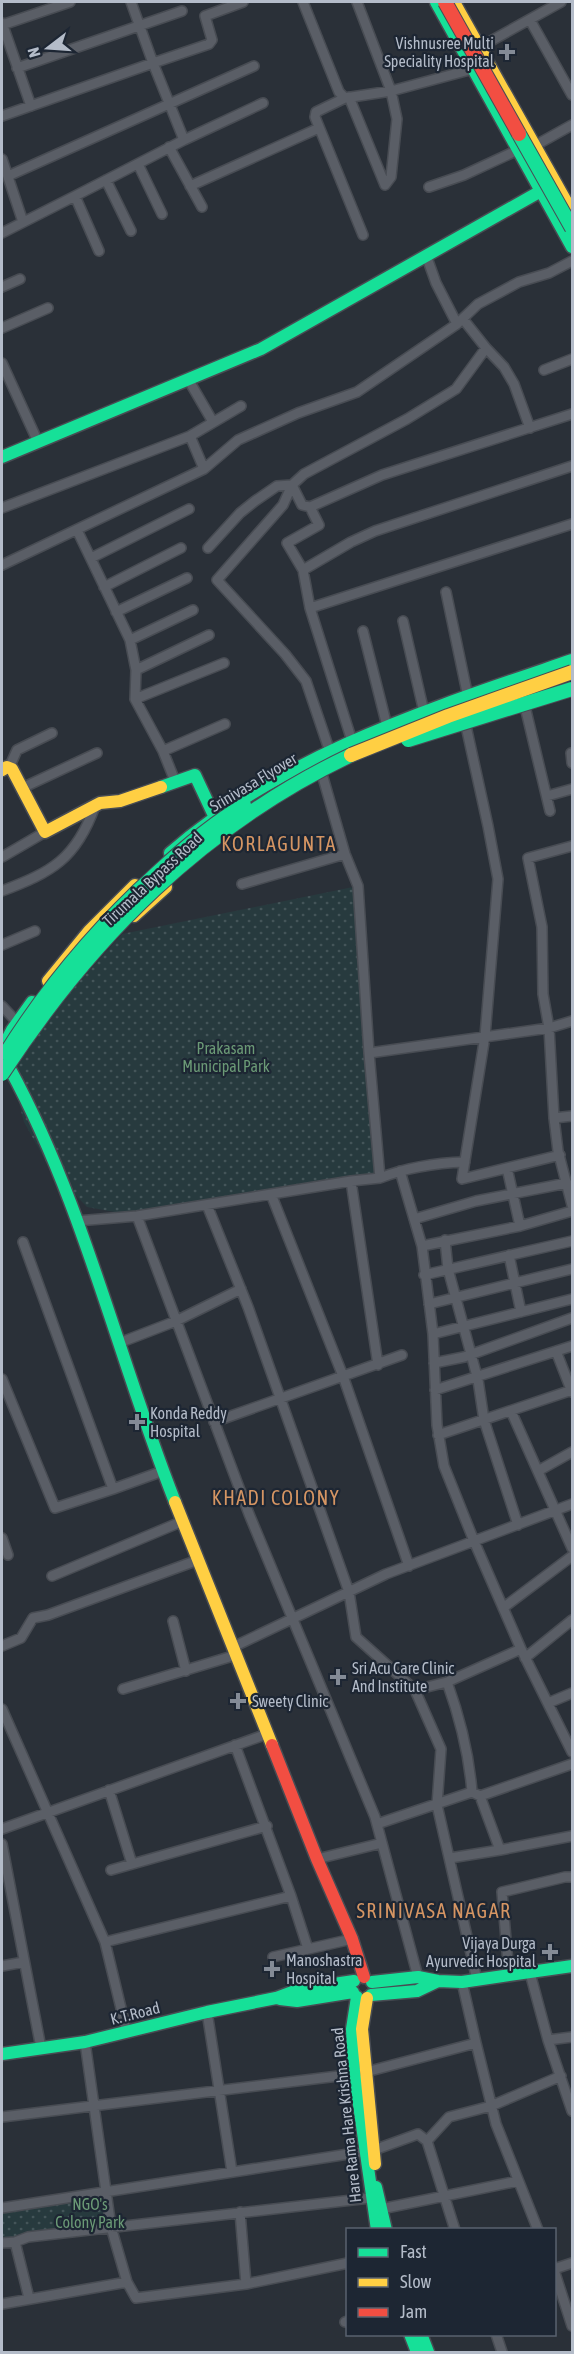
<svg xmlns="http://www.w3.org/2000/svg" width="574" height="2354" font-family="'Asap Condensed',sans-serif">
<defs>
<pattern id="green-dots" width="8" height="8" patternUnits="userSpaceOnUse" patternTransform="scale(1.5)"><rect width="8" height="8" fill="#273a3e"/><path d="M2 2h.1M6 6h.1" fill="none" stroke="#445559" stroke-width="1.8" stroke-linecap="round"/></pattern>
</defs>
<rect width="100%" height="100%" fill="#2a3038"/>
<path fill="url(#green-dots)" d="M358 886 380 1178 137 1216 87 1207 50 1169 24 1122 10 1069 70 992 122 934Z
M106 2192 112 2229 2 2243V2208Z"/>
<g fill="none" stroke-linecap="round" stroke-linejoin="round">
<defs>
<path id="street" d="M303 2 339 92 345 98
M357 2 391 91 397 119 391 177 385 185
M530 20 572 95
M2 23 31 106
M2 25 70 2
M480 47 561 2
M17 68 182 11
M349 97 385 185
M2 116 153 63 131 2
M184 140 153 63 209 44 212 40 205 16 243 2
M536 145 572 125
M169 147 202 207
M2 159 23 222
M138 164 162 214
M8 176 254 66
M106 180 131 231
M190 186 319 128
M429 187 464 175 518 150
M75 196 184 140 263 103
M2 233 75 196 99 251
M363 235 315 117 316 112 345 98 391 91 473 69
M426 255 436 283 457 324
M2 287 20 279
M463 319 486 348 504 367 514 384 530 428
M2 328 48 308
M2 363 38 442
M544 370 572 359
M188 379 213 422
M190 436 204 469
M292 485 283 505 217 580 285 654 306 681 330 752
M292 485 302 505 310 507 382 475 572 414
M310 507 319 525 287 543 303 570 310 608 352 741
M2 508 190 436 241 406
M77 530 130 640 136 670 135 699 163 751
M208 548 240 513 255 501 277 486 292 485 304 474 407 419 456 389 486 348
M91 558 189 509
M2 565 204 469 238 440 298 413 357 392 457 324 478 304 519 282 549 273 572 261
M303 570 351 542 375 531 572 466
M104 587 181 548
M446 592 468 697
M310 608 572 524
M116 612 187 578
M403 621 424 712
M363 631 387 726
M130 640 193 610
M136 670 209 635
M522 694 550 811
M135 699 224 663
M464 717 488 826 498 879 485 1036 462 1179 560 1155
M571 753 572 763
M9 768 17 750 52 733
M175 781 163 751 225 724
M22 788 97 753
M547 796 572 789
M572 846 528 858 542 927 543 994 549 1028 554 1118 558 1151 572 1205
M2 857 45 832
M242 884 345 854
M2 891C52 872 76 859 95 806
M2 945 35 931
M2 1006 17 1022
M369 1053 549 1028 572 1021
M554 1118 572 1116
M507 1168 520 1226
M400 1171 422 1246 433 1334
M380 1178C408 1167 434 1163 465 1162
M351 1181 378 1365
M271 1194 343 1376 409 1566
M207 1205 248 1307 349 1592 356 1637 415 1690 441 1749 437 1805 477 1980
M137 1216 249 1514 375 1817 418 1977
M414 1219 476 1201 567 1183
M77 1221 137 1216 351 1181 380 1178 369 1053 358 886 345 854 322 774
M445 1240 448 1269 478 1380 484 1420 518 1525
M23 1242 113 1489 163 1471
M422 1246 520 1226 572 1211
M509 1255 521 1312
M424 1275 572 1241
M429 1304 572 1269
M119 1343 176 1321 241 1289
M556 1351 572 1392
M434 1363 464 1357 572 1318
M2 1379 55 1508 113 1489
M435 1390 572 1346
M511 1411 572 1548
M214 1422 402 1355
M438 1435 572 1390
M538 1471 572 1452
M572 1504 474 1541 521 1649 572 1752
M2 1538 8 1555
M52 1576 183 1521
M503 1608 572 1556
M173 1621 186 1671
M2 1646 21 1638 33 1618 48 1615 198 1560
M233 1647 386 1574 474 1541 444 1466 437 1425 433 1334 572 1299
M521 1649 447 1682C460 1718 469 1754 472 1792L480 1796 572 1764
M525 1658 572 1620
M123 1689 236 1655
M415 1690 447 1682
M548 1703 572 1693
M2 1709 105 1942 127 2033
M109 1790 132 1864
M480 1796 500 1850 572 1836
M377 1824 472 1792
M2 1829 267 1734
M2 1844 41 2048
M450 1858 500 1850
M317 1859 382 1843
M111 1870 267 1826
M291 1896 308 1949
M105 1942 291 1896 235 1745
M273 1957 352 1939
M2 1966 24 1962
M530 1973 548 2040 572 2111
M509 1975 502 1892 565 1877H572
M207 2012 232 2172
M548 2040 572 2037
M85 2042 111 2227 127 2282
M476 2043 496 2124 538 2230
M366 2072 476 2043 462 1982
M2 2117 355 2074
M427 2141 455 2230
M2 2208 374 2150 418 2134 427 2141 449 2117 491 2106 561 2076
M381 2209 518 2181
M240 2212 246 2284
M2 2243 15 2242
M554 2269 572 2263
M554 2270 572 2326
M29 2298 15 2242 28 2237 370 2198
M2 2304 127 2282 136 2298 246 2284 348 2263
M345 2322 348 2321
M496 2334 502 2352"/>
<path id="fast" d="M436 2 572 247
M2 457 261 349 548 187
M161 787 195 775 217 822
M170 853C284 754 432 708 572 660
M2 1049 12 1030 32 1002
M2 1065 10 1069C84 1205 118 1358 175 1502
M372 1982 418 1977 438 1981 462 1982 572 1966
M371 1995 417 1991 438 1981
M357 1997 352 2029 354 2070 377 2230
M280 1999 297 2001 353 1992
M2 2054 85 2042 207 2012 276 1998 300 1989 354 1981
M376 2187 386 2230
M410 2334 417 2352
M421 2334 428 2352"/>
<path id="slow" d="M454 2 572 212
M2 770 7 767 12 769 45 832 100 803 120 801 161 787
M134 916 166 887
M48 981 89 931 135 885
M175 1502 272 1745
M367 1998 362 2029 375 2164"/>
<path id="jam" d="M272 1745 317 1859 352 1939 364 1977"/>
</defs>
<use href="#street" stroke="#484c53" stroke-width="12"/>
<use href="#fast" stroke="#484c53" stroke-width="15"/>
<use href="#slow" stroke="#484c53" stroke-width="15"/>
<use href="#jam" stroke="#484c53" stroke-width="15"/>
<use href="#street" stroke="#5a5e66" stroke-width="9"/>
<use href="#fast" stroke="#16e098" stroke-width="12"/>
<use href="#slow" stroke="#ffcf43" stroke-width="12"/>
<use href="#jam" stroke="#f24e42" stroke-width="12"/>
<defs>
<path id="fast-bridge" d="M519 134 572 228
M408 740 572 689
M6 1053C48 986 98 927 157 873 184 848 212 824 244 805
M2 1074C92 937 202 826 351 755"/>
<path id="slow-bridge" d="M351 755 448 716 572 672"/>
<path id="jam-bridge" d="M445 2 519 134"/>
</defs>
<use href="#fast-bridge" stroke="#484c55" stroke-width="16" stroke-linecap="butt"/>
<use href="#slow-bridge" stroke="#484c55" stroke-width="16" stroke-linecap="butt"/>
<use href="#jam-bridge" stroke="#484c55" stroke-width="16" stroke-linecap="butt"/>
<use href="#fast-bridge" stroke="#16e098" stroke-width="14"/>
<use href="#slow-bridge" stroke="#ffcf43" stroke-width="14"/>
<use href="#jam-bridge" stroke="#f24e42" stroke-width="14"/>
</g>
<g fill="#848b96" stroke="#1d2633" stroke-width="2">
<path d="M504 43h6v6h6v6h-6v6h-6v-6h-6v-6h6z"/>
<path d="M134 1413h6v6h6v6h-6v6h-6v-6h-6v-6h6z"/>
<path d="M335 1668h6v6h6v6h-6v6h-6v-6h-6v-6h6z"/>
<path d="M235 1692h6v6h6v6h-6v6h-6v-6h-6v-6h6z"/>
<path d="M547 1943h6v6h6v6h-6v6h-6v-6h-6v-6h6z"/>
<path d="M269 1960h6v6h6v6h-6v6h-6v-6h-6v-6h6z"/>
</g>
<g text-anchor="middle" stroke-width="4.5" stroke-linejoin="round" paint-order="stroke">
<g font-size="16" fill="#b4bcc9" stroke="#1d2633" text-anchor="start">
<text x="494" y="49" text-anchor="end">Vishnusree Multi<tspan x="494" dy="18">Speciality Hospital</tspan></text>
<text x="150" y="1419">Konda Reddy<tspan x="150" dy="18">Hospital</tspan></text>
<text x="352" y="1674">Sri Acu Care Clinic<tspan x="352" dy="18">And Institute</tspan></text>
<text x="252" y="1707">Sweety Clinic</text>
<text x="536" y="1949" text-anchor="end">Vijaya Durga<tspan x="536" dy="18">Ayurvedic Hospital</tspan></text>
<text x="286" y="1966">Manoshastra<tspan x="286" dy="18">Hospital</tspan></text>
</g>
<g font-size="16" fill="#b4bcc9" stroke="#1d2633">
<text transform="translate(253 782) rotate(-31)" y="6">Srinivasa Flyover</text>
<text transform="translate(152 879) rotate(-43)" y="6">Tirumala Bypass Road</text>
<text transform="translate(135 2013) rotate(-14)" y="6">K.T.Road</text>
<text transform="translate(346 2115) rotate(-96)" y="6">Hare Rama Hare Krishna Road</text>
</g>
<g font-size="16" fill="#6b9a76" stroke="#1d2633">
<text x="226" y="1054">Prakasam<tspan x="226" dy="18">Municipal Park</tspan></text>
<text x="90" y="2210">NGO's<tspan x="90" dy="18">Colony Park</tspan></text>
</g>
<g font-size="20" letter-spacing="1.5" fill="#d59563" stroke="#1d2633">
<text x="279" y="851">KORLAGUNTA</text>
<text x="276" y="1505">KHADI COLONY</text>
<text x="434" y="1918">SRINIVASA NAGAR</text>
</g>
</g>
<rect width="574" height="2354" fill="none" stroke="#b4bcc9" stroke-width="6"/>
<rect x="346" y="2228" width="210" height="108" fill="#1d2633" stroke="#59626f" stroke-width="1.5"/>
<rect x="358" y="2248" width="30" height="9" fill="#16e098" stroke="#59626f" stroke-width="1.5"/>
<text x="400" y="2258" font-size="18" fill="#b4bcc9">Fast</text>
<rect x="358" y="2278" width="30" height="9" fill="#ffcf43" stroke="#59626f" stroke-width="1.5"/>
<text x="400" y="2288" font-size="18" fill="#b4bcc9">Slow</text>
<rect x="358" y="2308" width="30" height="9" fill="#f24e42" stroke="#59626f" stroke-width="1.5"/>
<text x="400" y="2318" font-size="18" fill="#b4bcc9">Jam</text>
<g transform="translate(48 48) rotate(253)" stroke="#1d2633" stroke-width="4.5" paint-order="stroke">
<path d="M0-4.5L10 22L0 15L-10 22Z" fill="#b4bcc9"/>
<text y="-9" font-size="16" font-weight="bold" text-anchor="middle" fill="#b4bcc9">N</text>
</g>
</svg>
